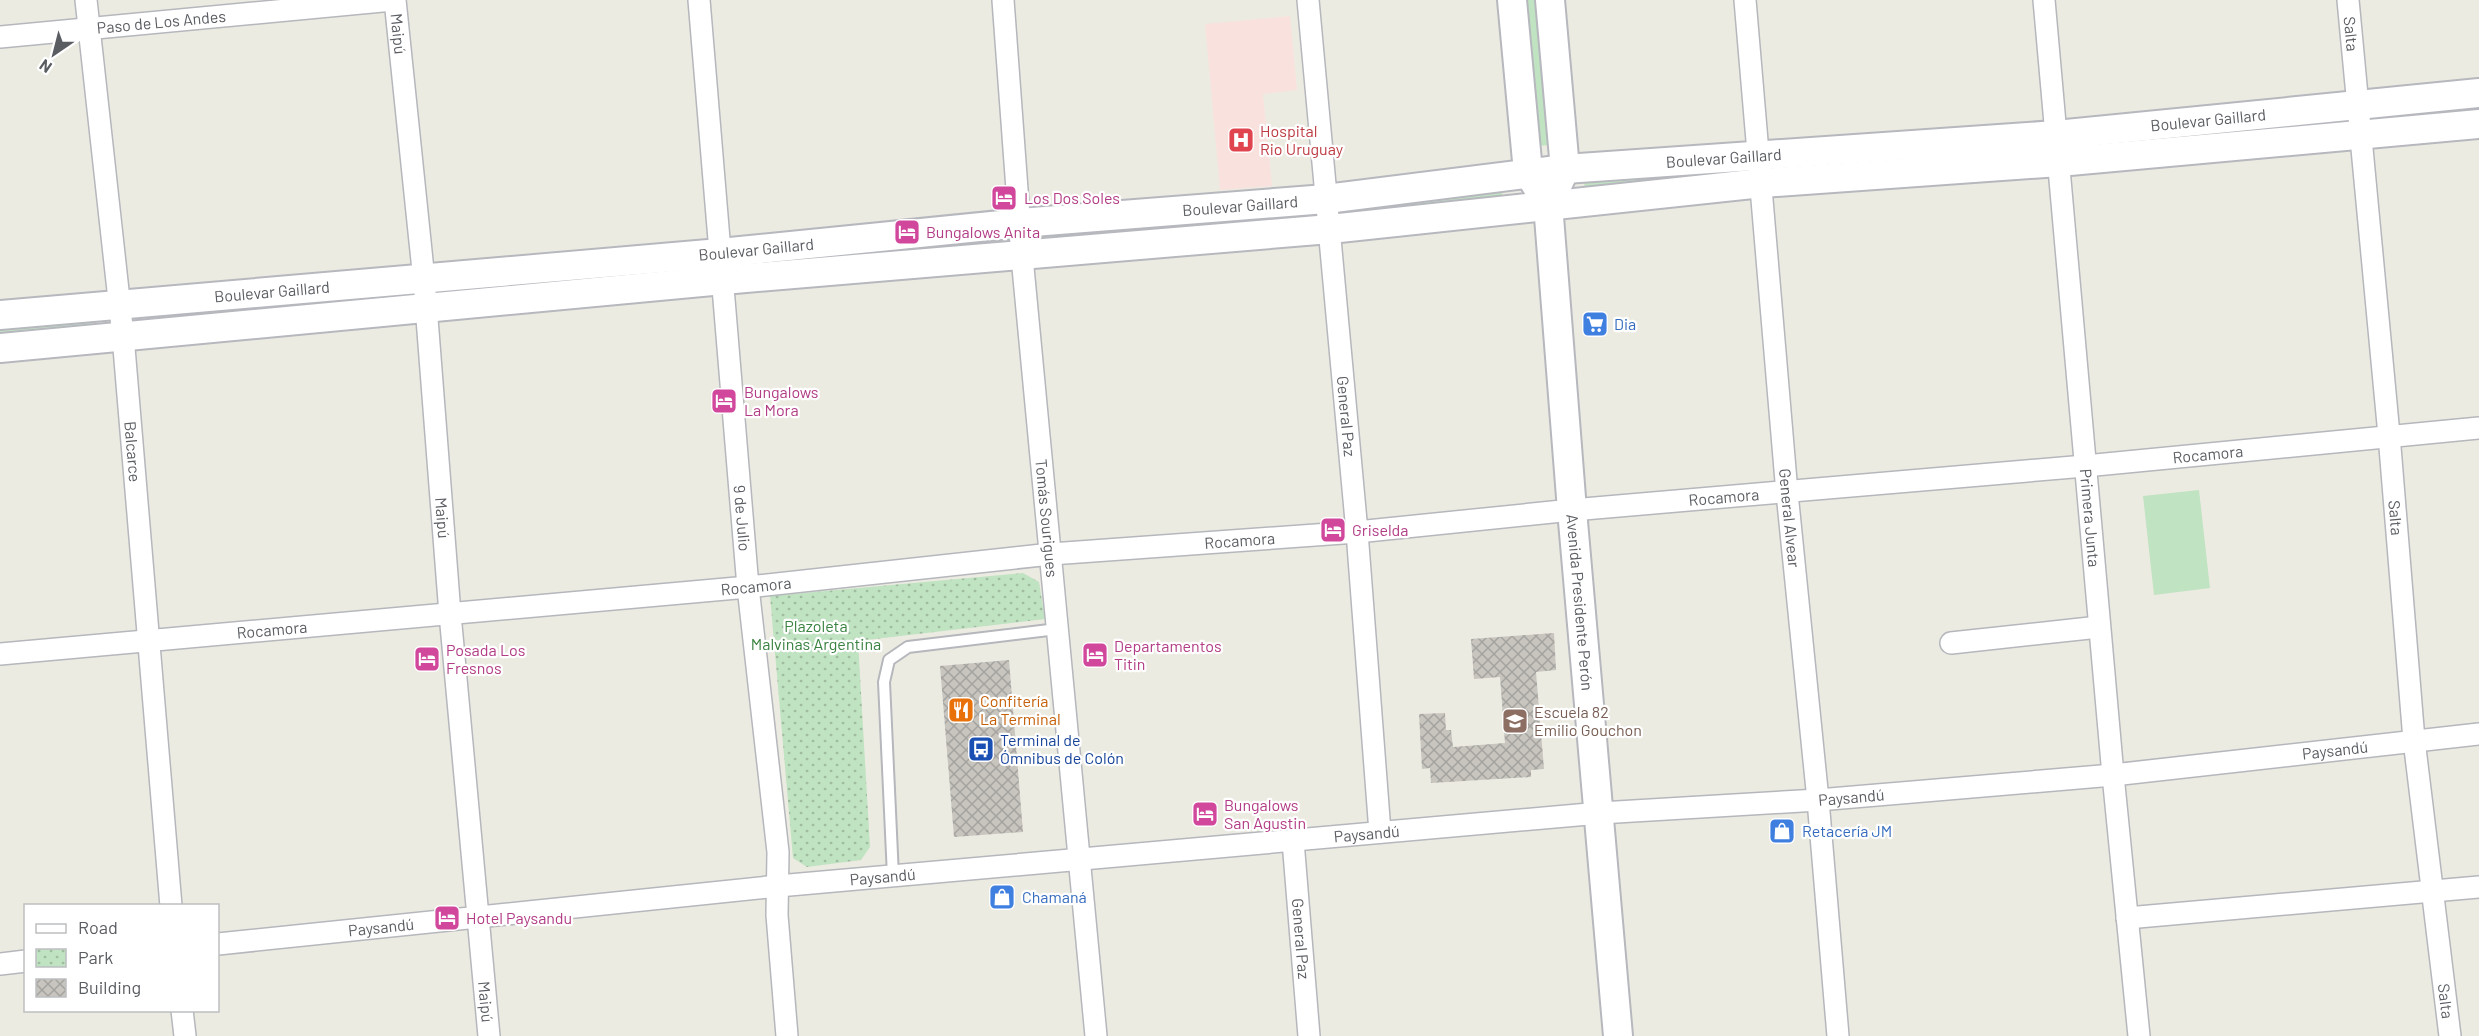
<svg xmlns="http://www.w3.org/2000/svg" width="2479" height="1036" font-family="Barlow,sans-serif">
<defs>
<pattern id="park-dots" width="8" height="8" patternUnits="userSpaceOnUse" patternTransform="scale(1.5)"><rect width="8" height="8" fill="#c0e3c1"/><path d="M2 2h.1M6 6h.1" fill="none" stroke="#9fbba0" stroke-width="1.8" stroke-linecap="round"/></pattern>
<pattern id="building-cross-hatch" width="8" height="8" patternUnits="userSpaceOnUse" patternTransform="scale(1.5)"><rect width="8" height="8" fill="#c8c5bf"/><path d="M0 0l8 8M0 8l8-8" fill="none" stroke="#a5a39f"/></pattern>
</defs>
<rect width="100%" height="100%" fill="#ecebe2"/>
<path fill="#f9e2de" d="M1290 16 1297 90 1263 94 1272 186 1220 190 1205 24Z"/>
<path fill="#c0e3c1" d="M1524 0H1535L1549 145 1537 146Z
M1736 160 1738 175 1585 189 1583 174Z
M1501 184 1503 200 1351 218 1349 202Z
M1302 204 1304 220 1046 245 1044 229Z
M91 314 93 329 0 338V323Z
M2199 490 2210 588 2154 595 2143 496Z"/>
<path fill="url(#park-dots)" d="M1023 573 1039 582 1045 619 858 641 870 847 861 860 807 867 793 858 770 596Z"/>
<path fill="url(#building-cross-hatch)" d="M1554 633 1556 670 1536 672 1544 769 1531 770V777L1431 783 1430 768 1422 769 1419 714 1445 713 1446 730H1451L1453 747 1505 743 1500 677 1474 679 1471 639Z
M1009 660 1023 832 954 837 940 666Z"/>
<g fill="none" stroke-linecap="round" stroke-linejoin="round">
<defs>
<path id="lane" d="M893 876 884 682 889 660 908 647 1057 629"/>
<g id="street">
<path id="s1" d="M86 0 123 336 171 906"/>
<path id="s2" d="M395 0 424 280 450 614 489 1036"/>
<path id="s3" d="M699 0 748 587 778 852 777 915 787 1036"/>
<path id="s4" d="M1003 0 1022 257 1096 1036"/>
<path id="s5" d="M1308 0 1357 532 1380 832"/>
<path id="s6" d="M1745 0 1787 493 1818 800 1838 1036"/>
<path id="s7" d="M2044 0 2113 775 2139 1036"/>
<path id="s8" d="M2348 0 2389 435 2414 740 2450 1036"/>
<path id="s9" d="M0 37 393 0"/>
<path d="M1951 643 2099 627"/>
<path id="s10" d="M0 654 748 587 1051 554 1357 532 1572 510 2085 466 2479 428"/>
<path id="s11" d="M1293 841 1309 1036"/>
<path d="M2127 918 2479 887"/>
<path id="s12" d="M218 944 778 886 1600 813 1818 800 2113 775 2479 734"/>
<path d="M0 964 26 961"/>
<path d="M182 1010 185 1036"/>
</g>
<g id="secondary">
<path id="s13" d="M1512 0 1528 172 1548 204 1572 510 1618 1036"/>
<path d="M1550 0 1565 169 1557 186"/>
<path id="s14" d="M0 315 720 253 1020 223 1326 199 1565 169 2056 135 2479 93"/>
<path d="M0 348 723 280 1330 229 1762 183 2059 162 2479 124"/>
</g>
</defs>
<use href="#lane" stroke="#b5b7bc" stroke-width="14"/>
<use href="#street" stroke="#b5b7bc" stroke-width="24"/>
<use href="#secondary" stroke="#b6b8be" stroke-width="32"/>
<use href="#lane" stroke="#fff" stroke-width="10"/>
<use href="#street" stroke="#fff" stroke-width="21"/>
<use href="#secondary" stroke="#fff" stroke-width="28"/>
</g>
<defs>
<symbol id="hospital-square" viewBox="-11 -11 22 22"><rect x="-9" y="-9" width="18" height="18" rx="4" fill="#e0444e" stroke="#fff"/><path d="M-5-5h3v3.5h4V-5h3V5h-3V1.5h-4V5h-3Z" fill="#fff"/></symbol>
<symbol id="hotel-square" viewBox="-11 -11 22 22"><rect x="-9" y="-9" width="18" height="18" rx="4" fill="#d1479c" stroke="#fff"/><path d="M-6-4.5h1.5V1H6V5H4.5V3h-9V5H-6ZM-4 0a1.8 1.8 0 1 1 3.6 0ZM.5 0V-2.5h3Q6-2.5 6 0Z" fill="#fff"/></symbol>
<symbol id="supermarket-square" viewBox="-11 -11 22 22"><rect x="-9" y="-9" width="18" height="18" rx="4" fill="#3f7fe0" stroke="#fff"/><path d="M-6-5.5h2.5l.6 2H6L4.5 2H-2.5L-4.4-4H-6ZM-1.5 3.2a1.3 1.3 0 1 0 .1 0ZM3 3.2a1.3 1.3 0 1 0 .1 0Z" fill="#fff"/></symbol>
<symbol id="restaurant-square" viewBox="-11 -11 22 22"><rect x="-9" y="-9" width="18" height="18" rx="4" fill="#e8710a" stroke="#fff"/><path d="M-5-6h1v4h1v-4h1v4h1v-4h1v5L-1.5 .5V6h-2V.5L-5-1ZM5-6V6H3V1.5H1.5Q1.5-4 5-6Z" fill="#fff"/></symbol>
<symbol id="school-square" viewBox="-11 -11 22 22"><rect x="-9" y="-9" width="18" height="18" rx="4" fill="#8d6e63" stroke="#fff"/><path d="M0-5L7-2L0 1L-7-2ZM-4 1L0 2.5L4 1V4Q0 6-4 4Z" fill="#fff"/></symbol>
<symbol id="bus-square" viewBox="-11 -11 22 22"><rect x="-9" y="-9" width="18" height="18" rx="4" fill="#1a4fb4" stroke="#fff"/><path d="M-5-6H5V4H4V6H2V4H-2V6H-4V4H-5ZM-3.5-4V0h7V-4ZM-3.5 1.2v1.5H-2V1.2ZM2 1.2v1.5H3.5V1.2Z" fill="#fff"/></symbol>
<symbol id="shop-square" viewBox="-11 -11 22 22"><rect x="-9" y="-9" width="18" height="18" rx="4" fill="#3f7fe0" stroke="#fff"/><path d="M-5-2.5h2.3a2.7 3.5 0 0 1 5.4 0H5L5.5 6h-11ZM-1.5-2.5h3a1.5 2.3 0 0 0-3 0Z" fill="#fff"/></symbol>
</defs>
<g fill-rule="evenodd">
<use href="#hospital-square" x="1226" y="125" width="30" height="30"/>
<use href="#hotel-square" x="989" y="183" width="30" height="30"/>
<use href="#hotel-square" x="892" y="217" width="30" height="30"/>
<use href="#supermarket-square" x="1580" y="309" width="30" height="30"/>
<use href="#hotel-square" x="709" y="386" width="30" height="30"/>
<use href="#hotel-square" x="1318" y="515" width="30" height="30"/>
<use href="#hotel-square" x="1080" y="640" width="30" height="30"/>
<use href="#hotel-square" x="412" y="644" width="30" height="30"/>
<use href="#restaurant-square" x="946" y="695" width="30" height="30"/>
<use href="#school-square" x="1500" y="706" width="30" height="30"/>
<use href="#bus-square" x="966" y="734" width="30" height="30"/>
<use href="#hotel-square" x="1190" y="799" width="30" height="30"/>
<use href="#shop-square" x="1767" y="816" width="30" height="30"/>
<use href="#shop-square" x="987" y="882" width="30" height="30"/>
<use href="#hotel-square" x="432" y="903" width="30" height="30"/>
</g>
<g text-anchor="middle" stroke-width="4.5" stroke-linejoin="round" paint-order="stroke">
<g font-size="16" fill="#5a5d62" stroke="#fff">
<text dy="6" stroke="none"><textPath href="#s9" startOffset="162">Paso de Los Andes</textPath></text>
<text dy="6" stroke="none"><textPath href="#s2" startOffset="34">Maipú</textPath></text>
<text dy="6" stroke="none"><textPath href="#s8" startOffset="34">Salta</textPath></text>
<text dy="6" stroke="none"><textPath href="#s14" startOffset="2217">Boulevar Gaillard</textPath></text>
<text dy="6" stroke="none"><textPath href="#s14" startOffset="1731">Boulevar Gaillard</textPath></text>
<text dy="6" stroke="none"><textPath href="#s14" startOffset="1245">Boulevar Gaillard</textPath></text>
<text dy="6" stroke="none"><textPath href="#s14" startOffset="759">Boulevar Gaillard</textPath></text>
<text dy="6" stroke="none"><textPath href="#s14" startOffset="273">Boulevar Gaillard</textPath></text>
<text dy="6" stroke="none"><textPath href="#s5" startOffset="418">General Paz</textPath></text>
<text dy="6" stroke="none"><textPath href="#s1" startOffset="454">Balcarce</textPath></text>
<text dy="6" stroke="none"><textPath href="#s10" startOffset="2217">Rocamora</textPath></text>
<text dy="6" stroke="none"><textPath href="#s10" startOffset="1731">Rocamora</textPath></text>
<text dy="6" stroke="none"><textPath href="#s2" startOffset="520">Maipú</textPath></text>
<text dy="6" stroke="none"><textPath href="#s3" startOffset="520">9 de Julio</textPath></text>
<text dy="6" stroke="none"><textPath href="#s4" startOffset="520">Tomás Sourigues</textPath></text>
<text dy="6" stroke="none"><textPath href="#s6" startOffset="520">General Alvear</textPath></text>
<text dy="6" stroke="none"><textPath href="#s7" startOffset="520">Primera Junta</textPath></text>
<text dy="6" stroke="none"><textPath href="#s8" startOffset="520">Salta</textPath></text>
<text dy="6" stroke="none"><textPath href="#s10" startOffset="1245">Rocamora</textPath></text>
<text dy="6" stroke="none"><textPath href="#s10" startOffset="759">Rocamora</textPath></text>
<text dy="6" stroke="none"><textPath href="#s13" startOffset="610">Avenida Presidente Perón</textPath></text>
<text dy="6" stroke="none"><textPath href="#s10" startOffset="273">Rocamora</textPath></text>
<text dy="6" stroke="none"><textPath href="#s12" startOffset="2126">Paysandú</textPath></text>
<text dy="6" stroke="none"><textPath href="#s12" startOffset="1640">Paysandú</textPath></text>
<text dy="6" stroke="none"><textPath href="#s12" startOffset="1154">Paysandú</textPath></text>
<text dy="6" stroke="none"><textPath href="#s12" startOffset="668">Paysandú</textPath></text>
<text dy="6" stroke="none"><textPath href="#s12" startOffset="164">Paysandú</textPath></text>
<text dy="6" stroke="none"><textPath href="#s11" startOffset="98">General Paz</textPath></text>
<text dy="6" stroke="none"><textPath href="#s2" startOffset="1006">Maipú</textPath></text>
<text dy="6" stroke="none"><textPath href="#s8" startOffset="1006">Salta</textPath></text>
</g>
<g font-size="16" fill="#be3a42" stroke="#fff" text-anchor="start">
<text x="1260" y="137">Hospital<tspan x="1260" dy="18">Rio Uruguay</tspan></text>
</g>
<g font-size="16" fill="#b23c85" stroke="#fff" text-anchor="start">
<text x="1024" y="204">Los Dos Soles</text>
<text x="926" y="238">Bungalows Anita</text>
<text x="744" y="398">Bungalows<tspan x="744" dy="18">La Mora</tspan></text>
<text x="1352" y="536">Griselda</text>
<text x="1114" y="652">Departamentos<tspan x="1114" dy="18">Titin</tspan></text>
<text x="446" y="656">Posada Los<tspan x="446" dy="18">Fresnos</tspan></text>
<text x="1224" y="811">Bungalows<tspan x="1224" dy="18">San Agustin</tspan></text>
<text x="466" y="924">Hotel Paysandu</text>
</g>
<g font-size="16" fill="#366cbe" stroke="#fff" text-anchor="start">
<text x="1614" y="330">Dia</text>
<text x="1802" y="837">Retacería JM</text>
<text x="1022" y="903">Chamaná</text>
</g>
<g font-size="16" fill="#398241" stroke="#fff">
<text x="816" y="632">Plazoleta<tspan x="816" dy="18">Malvinas Argentina</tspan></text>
</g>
<g font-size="16" fill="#c56008" stroke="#fff" text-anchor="start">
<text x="980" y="707">Confitería<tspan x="980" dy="18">La Terminal</tspan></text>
</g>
<g font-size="16" fill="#785e54" stroke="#fff" text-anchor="start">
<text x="1534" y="718">Escuela 82<tspan x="1534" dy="18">Emilio Gouchon</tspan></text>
</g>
<g font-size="16" fill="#164399" stroke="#fff" text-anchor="start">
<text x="1000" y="746">Terminal de<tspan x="1000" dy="18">Ómnibus de Colón</tspan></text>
</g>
</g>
<rect x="24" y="904" width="195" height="108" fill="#ffffff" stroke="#bdbec0" stroke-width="1.5"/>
<rect x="36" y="924" width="30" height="9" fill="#ffffff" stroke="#bdbec0" stroke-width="1.5"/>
<text x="78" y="934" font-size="18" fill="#5a5d62">Road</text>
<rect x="36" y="949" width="30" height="18" fill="url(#park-dots)" stroke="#bdbec0" stroke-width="1.5"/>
<text x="78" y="964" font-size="18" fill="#5a5d62">Park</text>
<rect x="36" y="979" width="30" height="18" fill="url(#building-cross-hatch)" stroke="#bdbec0" stroke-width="1.5"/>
<text x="78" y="994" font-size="18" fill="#5a5d62">Building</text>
<g transform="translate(54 54) rotate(215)" stroke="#ffffff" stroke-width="4.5" paint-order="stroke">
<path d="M0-4.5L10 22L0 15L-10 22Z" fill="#5a5d62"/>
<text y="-9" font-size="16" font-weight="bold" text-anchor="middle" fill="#5a5d62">N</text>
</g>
</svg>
